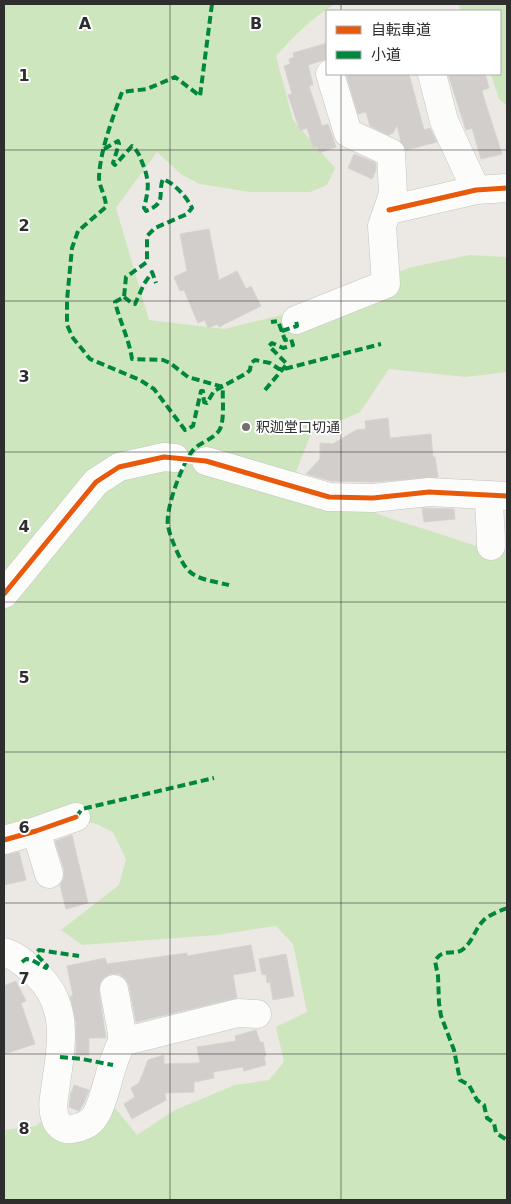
<svg xmlns="http://www.w3.org/2000/svg" width="511" height="1204" font-family="'DejaVu Sans','Noto Sans JP',sans-serif">
<rect width="100%" height="100%" fill="#ece8e4"/>
<path fill="#cee6be" d="M4 4H335C312 18 294 36 276 56L293 120 335 168 327 185 310 192H250L200 184 182 175 157 152 116 208 149 320 224 329 347 299 373 283 408 268 469 255 507 257V372L466 377 389 369 360 412 311 434 296 472 328 503 356 506 395 520 437 533 494 552 507 550V1200H4V1130L36 1126 45 1119H78L115 1108 137 1135 175 1110 235 1085 269 1080 284 1062 276 1027 307 1012 293 944 276 926 217 935 82 945 61 930 119 885 126 859 113 832 94 823 47 820 4 833Z
M458 4H507V106L499 99 491 74H500V11H461Z"/>
<path fill="#d1cecb" stroke="#d7d4d0" d="M327 43V59L308 65 313 85 309 86 322 126 328 124 336 147 319 153 317 146 313 148 307 128 300 131 288 95 292 94 284 66 290 64 289 59 294 57 293 53Z
M346 74H409L424 130 430 128 437 142 406 150 401 142 397 125 393 133 388 135 370 126 366 112 358 114Z
M448 74H485L489 88 483 90 482 92 502 154 481 159 472 128 466 130Z
M354 154 376 163V170L372 179 348 168Z
M209 229 219 280 237 271 246 289 251 286 261 306 219 327 218 324 208 328 205 320 198 323 184 290 180 291 174 277 187 271 180 234Z
M388 418 390 438 431 434 433 457H435L438 477 372 482 331 481 306 474 320 459V443L333 444 356 430 366 429 365 421Z
M422 508 454 509 455 519 424 522Z
M72 835 88 903 66 909 60 885 64 878V869L55 841Z
M19 852 26 880 4 885V855Z
M251 945 256 971 233 975 237 998 136 1022 129 986 126 979 119 974H111L104 977 100 983 99 991 106 1038H89V1055H76V1023L70 996H73L67 966 105 958 107 964 187 953V956Z
M286 954 294 996 273 1000 270 982 267 983 266 974 262 975 259 959Z
M16 981 26 1001 21 1003 35 1044 4 1054V986Z
M256 1030 260 1042H263L266 1056 264 1057 266 1065 244 1071 243 1067 213 1072 214 1078 194 1082V1092L165 1093 166 1100 132 1119 124 1104 135 1097 131 1088 139 1083 148 1060 164 1055V1064L200 1063 197 1047 236 1041 235 1036Z
M74 1085 89 1090 84 1103 79 1111 69 1107 71 1092H72Z"/>
<g fill="none" stroke-linecap="round" stroke-linejoin="round">
<defs>
<path id="minor" d="M432 74 444 121 476 190
M389 210 476 190 507 188
M296 320 386 284 382 226 393 194 391 153 348 133 330 74
M206 461 329 497 373 498 429 492 507 496
M489 495C489 512 491 529 491 546
M4 594 96 482 119 467 164 457 175 458
M36 831 49 874
M4 840 36 831 76 817
M4 952C16 955 26 965 35 973 69 1002 62 1043 56 1083 55 1094 51 1106 55 1117 57 1125 63 1130 72 1129 79 1128 86 1126 92 1120 101 1112 108 1079 112 1067 115 1058 118 1050 122 1042L238 1013 257 1014
M114 989 122 1033V1042"/>
</defs>
<use href="#minor" stroke="#c5c4c5" stroke-width="29"/>
<use href="#minor" stroke="#fcfcfb" stroke-width="28"/>
<path stroke="#00873e" stroke-width="4" stroke-dasharray="8 4" stroke-linecap="butt" d="M212 4 200 96 175 77 147 89 122 92C113 117 100 151 99 177 99 187 106 196 106 207L78 231 72 248 67 300V325L73 338 90 359 140 380 154 389 185 430 193 426 201 391H203L204 402 207 403 214 391 247 373 250 370 251 363 255 360 270 363 279 369H284L381 344
M104 149 118 141 119 144 113 163 115 165 132 146C140 153 140 158 144 167 150 184 148 191 144 208L146 211C168 203 157 193 163 179 175 184 186 196 192 208L187 214 155 228 147 236V262L126 277 124 297 115 302C120 322 129 339 132 359L163 360 170 363 188 377 223 387C222 400 225 417 220 429 215 439 200 442 193 450 182 464 165 509 168 526 170 537 181 564 189 571 198 580 217 582 229 585
M124 297 133 304H135L144 284 152 272 156 283
M282 331 297 326 296 320
M265 390 287 364 269 346 272 343 283 348 293 345 291 339 285 340 278 321 271 322
M76 817 82 809 214 778
M507 908C500 911 488 915 483 921 474 930 473 942 462 950 452 956 443 947 435 961L438 976 439 1003 441 1016 454 1050 460 1080 469 1085 477 1100 484 1105 487 1118 494 1123 496 1133 507 1140
M22 962 26 959 32 960 46 968 47 966 37 955V952L39 950 79 956
M60 1057 82 1059 113 1065"/>
<defs>
<path id="cycleway" d="M389 210 476 190 507 188
M4 594 96 482 119 467 164 457 206 461 329 497 373 498 429 492 507 496
M4 840 36 831 76 817"/>
</defs>
<use href="#cycleway" stroke="#fff" stroke-width="8"/>
<use href="#cycleway" stroke="#e8590c" stroke-width="5"/>
</g>
<path fill="none" stroke="#2e2e2e" stroke-width="1" stroke-opacity="0.55" d="M170 4V1200M341 4V11M341 74V1200M4 150H507M4 301H507M4 452H507M4 602H507M4 752H507M4 903H507M4 1054H507"/>
<circle fill="#706f6e" stroke="#fff" stroke-width="2" cx="246" cy="427" r="5"/>
<g text-anchor="middle" stroke-width="4" stroke-linejoin="round" paint-order="stroke">
<g font-size="14" fill="#2e2e2e" stroke="#fff" text-anchor="start">
<text x="256" y="432">釈迦堂口切通</text>
</g>
</g>
<g font-size="16" text-anchor="middle" font-weight="bold" fill="#2e2e2e" stroke="#fff" stroke-width="4" stroke-linejoin="round" paint-order="stroke">
<text x="85" y="29">A</text>
<text x="256" y="29">B</text>
<text x="24" y="81">1</text>
<text x="24" y="231">2</text>
<text x="24" y="382">3</text>
<text x="24" y="532">4</text>
<text x="24" y="683">5</text>
<text x="24" y="833">6</text>
<text x="24" y="984">7</text>
<text x="24" y="1134">8</text>
</g>
<rect width="511" height="1204" fill="none" stroke="#2e2e2e" stroke-width="10"/>
<rect x="326" y="10" width="175" height="65" fill="#ffffff" stroke="#ababab"/>
<rect x="336" y="26" width="25" height="8" fill="#e8590c" stroke="#ababab"/>
<text x="371" y="35" font-size="15" fill="#2e2e2e">自転車道</text>
<rect x="336" y="51" width="25" height="8" fill="#00873e" stroke="#ababab"/>
<text x="371" y="60" font-size="15" fill="#2e2e2e">小道</text>
</svg>
